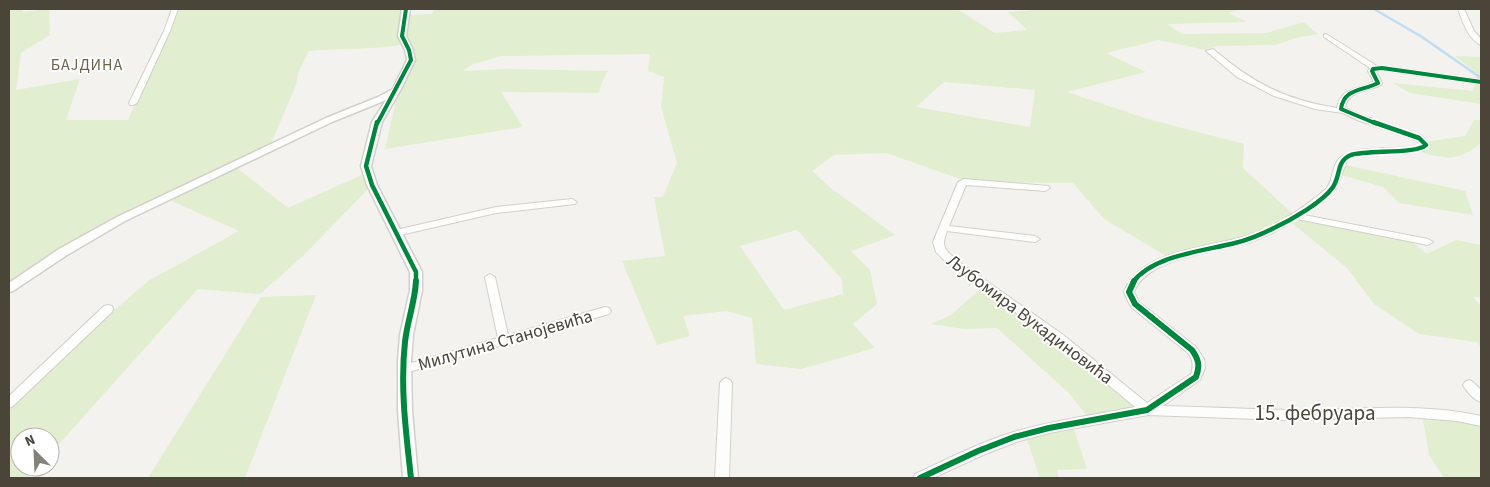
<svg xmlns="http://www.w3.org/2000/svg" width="1490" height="487" font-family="'Source Sans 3',sans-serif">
<rect width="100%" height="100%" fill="#f4f2ee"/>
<path fill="#e1eecf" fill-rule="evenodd" d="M9 9H23V12L49 9 50 35 21 53 16 90 80 79 66 120H128L175 9H407L406 15 432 14 434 9H957L995 33 1027 30 1008 12 1046 9H1241L1228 13 1247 22 1167 24 1182 34 1267 33 1304 22 1318 34 1295 38 1275 45 1216 46 1205 50 1159 40 1106 53 1146 72 1067 92 1148 119 1244 144 1243 168 1295 216 1410 240 1427 254 1456 240 1481 245V297H1473L1481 306V347L1477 342 1419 334 1374 304 1347 268 1288 220 1269 231 1171 259 1104 219 1073 183 969 182 886 153 834 155 812 171 832 189 895 235 851 251 870 270 877 304 853 324 875 348 801 369 756 364 752 318 726 311 683 316 690 336 657 345 622 261 665 256 654 197H663L677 163 661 107 664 77 648 71 650 54 502 56 473 64 463 71 504 69 608 71 601 84 599 93 501 92 523 127 385 149 403 71 411 60 405 44C374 50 341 48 309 51L298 73 296 85 270 146 237 168 288 208 364 174 372 185 304 255 260 294 198 289 50 454V437H20V467H38L28 478H9V403L108 309H116L148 281 239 231 165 198 63 252 9 288ZM944 82 1035 90 1030 127 916 107ZM797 230 842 279 843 294 784 310 740 246Z
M1455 56 1481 57V104L1410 93 1393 83 1473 91 1478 74Z
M1474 120H1481V143C1456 164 1443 158 1413 150L1423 148 1425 142 1465 136Z
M1341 164 1465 191 1473 215 1399 203 1383 187 1338 174Z
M986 284 1147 410 1090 420 1069 393 997 328 964 329 931 324 951 315Z
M316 295 245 478H148L261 297Z
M1422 413 1463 416 1481 421V478H1444L1429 455Z
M1072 423 1087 469 1057 470 1058 478H1040L1025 434Z"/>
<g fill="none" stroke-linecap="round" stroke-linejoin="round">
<path stroke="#c0ddf1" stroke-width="2.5" d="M1374 9 1422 37 1481 78"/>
<defs>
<path id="minor" d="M172 9H178L170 31 137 103 133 105H130L129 103 164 31Z
M1458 9H1464L1474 31 1481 39V45C1468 39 1463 22 1458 9Z
M1326 34 1377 66H1382L1481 80V84L1382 70 1376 71 1382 83 1381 85C1367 92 1348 90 1345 108L1363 116 1422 136 1430 145 1423 151 1371 154 1354 157 1347 161 1336 189 1304 215 1428 239 1433 242 1428 245 1297 219C1282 229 1265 237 1248 243 1217 252 1147 257 1134 292L1139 302 1196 347 1204 359 1205 368 1200 380 1163 406C1211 407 1259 410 1307 410 1366 409 1423 403 1481 416V426L1457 421 1408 417 1285 420 1148 415 1049 433 1016 442 983 455 933 478H913L915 474C948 459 980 442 1014 432 1054 420 1095 415 1135 407L1054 340 947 263 936 252 933 242 958 182 964 179 1048 186 1050 188 1045 191 966 185 949 226 1035 236 1040 239 1035 242 947 231C941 247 944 248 955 259L1062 334 1147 403 1191 374C1194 366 1193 360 1188 353L1131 307 1124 292C1141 247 1217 248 1255 233 1281 223 1305 207 1326 189 1334 180 1331 165 1341 157 1360 143 1400 152 1421 145L1416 140 1357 120 1343 113 1315 109 1274 96 1237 77 1206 51 1213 49C1253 83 1285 100 1337 108 1340 87 1359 90 1374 82L1368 71 1370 68 1324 37V35Z
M572 199 577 202 575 204 496 213 396 236 391 233 396 230 496 207Z
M490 274 495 277 508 335 605 307 609 308 611 311 609 314 405 373 401 372 399 369 401 366 498 338 485 277Z
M108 305 112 306 113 309 112 312 13 406 9 408V396L104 306Z
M726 378 730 380 732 383 729 478H715L720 383 722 380Z
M1469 380 1473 382 1481 390V402C1474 400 1467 392 1463 385L1465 382Z"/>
<path id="tertiary" d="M402 9H410L406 36 413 50 415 60 401 89 382 122 371 166 377 185 422 272V290L413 335 411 361 412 411 418 478H403L398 411V361L400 335 410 290V272L367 185 361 166 372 122 386 100 332 122 125 221 67 255 13 291 9 292V283L59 249 117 217 326 118 378 97 393 89 407 60 405 50 398 36Z"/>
</defs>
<use href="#minor" stroke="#d2d0cb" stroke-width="2"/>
<use href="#tertiary" stroke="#d2d0cb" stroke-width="3"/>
<use href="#minor" fill="#fdfdfc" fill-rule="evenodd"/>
<use href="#tertiary" fill="#fdfdfc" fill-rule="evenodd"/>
<defs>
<path id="cycleway-far2" d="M377 124 411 60 409 50 402 36 406 9
M1377 124 1341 109C1344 88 1363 91 1378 83L1372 71 1373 69 1382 68 1481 82"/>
<path id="cycleway-far1" d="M377 122 366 166 372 185 416 272V282
M1133 282C1154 255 1204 251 1235 243 1248 240 1262 234 1274 228 1291 220 1323 202 1333 187 1341 175 1336 161 1351 155 1368 150 1417 154 1426 145L1419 138 1373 122"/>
<path id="cycleway" d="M411 478C406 433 400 387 405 342 407 322 415 302 416 281
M920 478 978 451 1014 437 1049 428 1147 410 1196 377C1200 366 1199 360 1192 350L1135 304 1129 292 1134 281"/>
</defs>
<use href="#cycleway-far2" stroke="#fff" stroke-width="6"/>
<use href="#cycleway-far1" stroke="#fff" stroke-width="8"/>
<use href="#cycleway" stroke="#fff" stroke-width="9"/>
<use href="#cycleway-far2" stroke="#00873e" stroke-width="4"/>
<use href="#cycleway-far1" stroke="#00873e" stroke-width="4.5"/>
<use href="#cycleway" stroke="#00873e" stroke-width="6"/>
</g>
<g text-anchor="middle" stroke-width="4" stroke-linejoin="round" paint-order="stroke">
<g font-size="16" letter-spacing="1" fill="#6e6250" stroke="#fff">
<text x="87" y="70">БАЈДИНА</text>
</g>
<g font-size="18" fill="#4b4439" stroke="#fff">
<text transform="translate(1030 319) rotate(37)" y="6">Љубомира Вукадиновића</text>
<text transform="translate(505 340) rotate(-16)" y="6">Милутина Станојевића</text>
</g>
<g font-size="21" fill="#4b4439" stroke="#fff">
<text x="1315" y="420">15. фебруара</text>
</g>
</g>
<rect width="1490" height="487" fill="none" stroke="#4b4439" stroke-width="20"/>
<g transform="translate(35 452) rotate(336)"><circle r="24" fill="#ffffff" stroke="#b7b4b0"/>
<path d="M0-4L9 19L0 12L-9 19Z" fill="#868178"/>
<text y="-8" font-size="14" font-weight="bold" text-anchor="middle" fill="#4b4439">N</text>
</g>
</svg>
